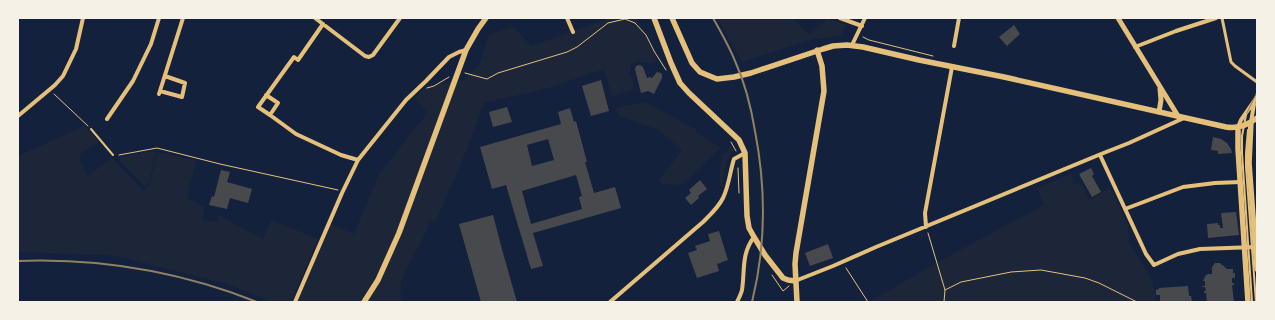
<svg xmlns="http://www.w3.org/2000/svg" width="1275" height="320" font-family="Figtree,sans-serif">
<rect width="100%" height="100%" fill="#14213d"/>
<path fill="#1d2539" d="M611 18H637L657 61C653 62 649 64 646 63 639 62 637 61 631 65L630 72 635 89 612 96 604 69 548 88 484 103C470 143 454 182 436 220L429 222C428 226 427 230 425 234 416 255 395 278 402 302H296L330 224 354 234 379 174 428 112 414 98 428 86 464 80 480 64 488 35 514 27 531 46Z
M717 18H793L809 35 828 18 846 25 842 35 814 39 742 62Z
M645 102 697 130 696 132 720 148 682 185 663 184 659 180 682 150 659 130 618 116 616 108Z
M84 126 88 129 99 142 79 155 85 173 88 176 112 158 144 191 150 184 157 152 196 161 187 198 204 207 203 220 217 222 218 215 263 239 271 220 318 239 291 302H272L227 284 125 258 106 255 18 252V156Z
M732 147 734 150C724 161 724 173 722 186H719L721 161 723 158 722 156Z
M152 151 156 152 149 183 145 187 119 160 120 157Z
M1071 174 1076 184 1080 182 1089 200 1111 188 1128 225 1129 242 1153 282 1156 302H869L945 258 1044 205 1037 188Z"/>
<path fill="#48494c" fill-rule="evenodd" d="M1014 25 1020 34 1007 46 999 37Z
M640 65 643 67 647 78 650 77 652 78 657 72 661 73 662 75V78L654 94 648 91 641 93 635 69 636 66Z
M601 80 609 111 591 116 582 86Z
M507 107 512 122 493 127 489 112Z
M570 108 574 122 576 121 587 162H585L594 193 615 187 621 208 533 233 543 266 531 269 506 185 492 189 480 147 561 124 558 112ZM548 139 554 160 532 166 527 145ZM576 175 582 196 579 197 582 209 531 224 522 191Z
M1213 137 1221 139 1227 143 1231 149 1232 153 1218 154V151L1211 150Z
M1091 168 1094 174 1092 176 1101 192 1092 197 1079 174Z
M221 170 230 172 227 182 252 189 248 203 230 198 227 209 209 205 212 196 214 197Z
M700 180 707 189 698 196 699 198 691 205 685 198 691 193 689 190Z
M1236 212 1239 235 1208 238 1207 224 1218 223V225H1220V228H1223L1221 213Z
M493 215 503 253 517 302H481L459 224Z
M719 231 728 260 717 264 719 271 697 278 688 253 697 250 695 246 710 241 708 234Z
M828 244 833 258 810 266 805 253Z
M1215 263H1220L1223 266 1224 265 1225 268H1226L1227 269H1233V273H1235V278H1232V283H1234V285H1232L1234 302H1207L1206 293H1204V291H1206L1205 287H1202V286H1205V281H1203L1206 275 1209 274H1212V267Z
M1188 286 1189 296H1191L1192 301H1190V302H1160V295H1156V290L1159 289V288Z"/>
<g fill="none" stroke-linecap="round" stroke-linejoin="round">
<path stroke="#e5c07b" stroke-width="1" d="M863 37 869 40 933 56
M465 73 487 79 498 73 567 52 577 47 608 23 625 19 635 23 646 35 654 51 666 70
M427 88 434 86 449 77
M54 94 88 126
M731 142 736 151
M119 155 157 148 220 164 338 190
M738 168 739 193
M928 233 945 290 944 302
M846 268 868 302
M772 275 783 291 789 286
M945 290 961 282 1011 272 1041 270 1085 278 1099 283 1137 302"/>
<path stroke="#e5c07b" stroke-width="2" d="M1246 115 1242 136V153L1252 302
M91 129 113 155
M1248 130 1246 153V167L1256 302"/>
<path stroke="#e5c07b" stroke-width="3" d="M1222 18 1231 62 1235 66 1257 82"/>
<path stroke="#e5c07b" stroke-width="4" d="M315 18 365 56 369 57 373 55 400 18
M567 18 573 32
M840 18 862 26
M852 45 865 18
M954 46 959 18
M1135 47 1176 31 1216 18
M160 91 182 97 185 83 165 76
M159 94 183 18
M266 95 278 103 270 115 258 107 294 57 298 60 323 24
M270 115 296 134 341 155 358 160
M18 116 55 85 63 76 76 49 83 18
M107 119 133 81 151 44 159 18
M1251 122 1254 104
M1238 127 1241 120 1257 97
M1100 155 1146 254 1154 265 1178 254 1200 249 1255 247
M1125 209 1183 187 1215 183 1240 182
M926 227 925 213 952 67
M795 281 833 266 876 247 1101 154 1129 143 1184 118
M295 302 342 193 358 160 406 100 426 81 449 57 459 52 466 50
M610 302 703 222C710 215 718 208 723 198 729 186 730 171 734 159L745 153
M737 302C739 298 741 294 742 290 745 271 741 254 754 237"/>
<path stroke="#e5c07b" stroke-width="5" d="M1118 18 1178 116
M1159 112 1161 100 1160 89"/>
<path stroke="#e5c07b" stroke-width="5.5" d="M654 18 671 63 680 83 689 93 739 140 745 153 747 216 749 228 754 237 765 255 783 278 788 280 795 281
M672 18 692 63 700 72 712 77 717 79 734 77 751 73 823 49 833 46 847 45 863 47 919 60 1004 77 1226 127C1238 129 1247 125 1257 118
M1251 122 1249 163 1257 269
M1238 128V149L1248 302
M364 302 378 280 399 233 466 50 478 29 486 18
M797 302 795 264 796 253 824 91 822 66 817 50"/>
<path stroke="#918062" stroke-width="1" d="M1247 113 1257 92"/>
<path stroke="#918062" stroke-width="2" d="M713 18C721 32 729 46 735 61 745 83 751 107 755 131 766 188 766 246 752 302
M18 261C99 258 181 272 257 302"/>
</g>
<rect width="1275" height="320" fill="none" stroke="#f6f1e7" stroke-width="38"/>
</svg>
